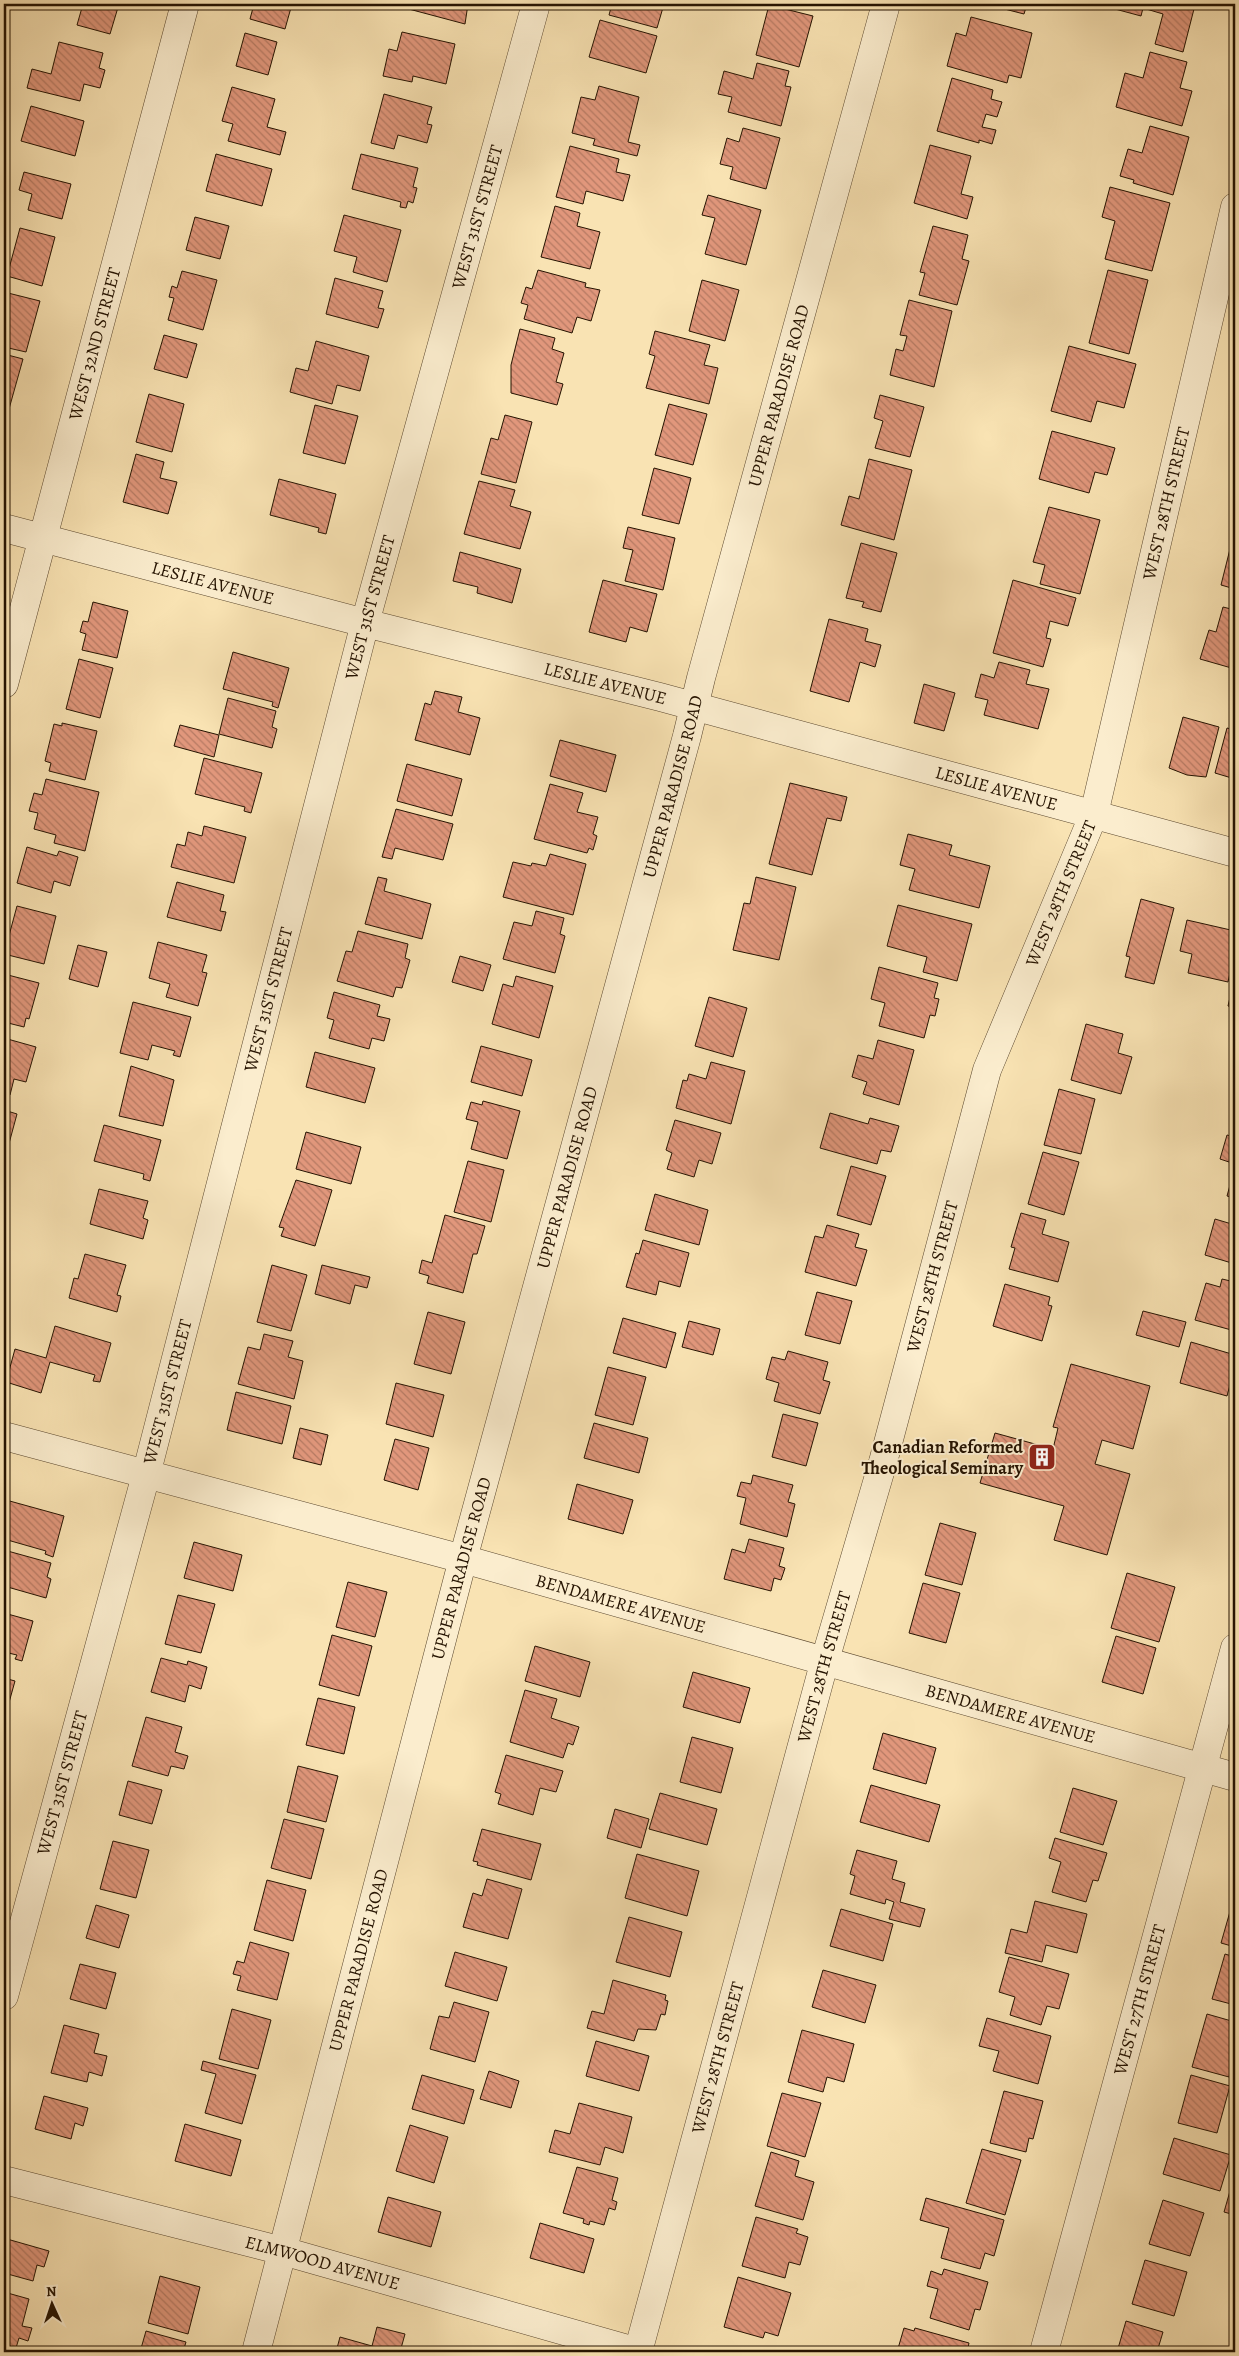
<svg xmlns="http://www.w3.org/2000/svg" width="1239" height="2356" font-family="Alegreya,serif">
<defs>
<pattern id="building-back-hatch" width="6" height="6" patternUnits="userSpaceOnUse" patternTransform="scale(1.25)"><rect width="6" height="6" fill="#e1977c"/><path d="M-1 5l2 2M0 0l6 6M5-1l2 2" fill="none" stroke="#b67a63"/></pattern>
</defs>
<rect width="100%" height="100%" fill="#f9e3b3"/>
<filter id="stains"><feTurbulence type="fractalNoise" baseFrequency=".004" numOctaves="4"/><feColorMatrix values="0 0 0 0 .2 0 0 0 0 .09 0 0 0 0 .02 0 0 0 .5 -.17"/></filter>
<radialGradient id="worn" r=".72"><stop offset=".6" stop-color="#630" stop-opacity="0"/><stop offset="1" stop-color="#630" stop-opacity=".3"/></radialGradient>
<path fill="url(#building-back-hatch)" stroke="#251301" d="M83 4H119L110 34 77 25Z
M254 4H292L285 29 250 19Z
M407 4H468L465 24 405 8Z
M612 4H664L657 28 609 15Z
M985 4H1027L1024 14Z
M1116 4H1200V7L1195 5 1183 52 1155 44 1163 14 1143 8 1141 16 1115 9Z
M769 5 813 16 799 67 756 55Z
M971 17 1032 33 1021 78 1009 75 1007 83 947 66 956 33 966 36Z
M600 20 657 36 646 73 589 57Z
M402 32 455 44 446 84 413 76 412 82 383 76 389 49 397 51Z
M245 33 277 42 268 75 236 66Z
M59 42 103 53 99 68 105 70 100 88 84 84 80 101 27 88 32 69 51 74Z
M1150 52 1187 62 1180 88 1192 91 1182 126 1116 107 1125 73 1143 78Z
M757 63 789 71 785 86 791 87 781 126 728 112 732 97 718 94 724 71 753 79Z
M952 78 993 90 991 99 1002 102 997 117 986 114 982 127 996 130 992 144 979 140V143L937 131Z
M599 86 639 97 628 142 640 145 637 156 593 145 595 139 572 133 581 97 595 100Z
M232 87 275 99 267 127 286 132 280 155 228 141 233 124 222 121Z
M384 94 432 107 427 124 432 125 427 143 398 135 394 149 371 143Z
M31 106 84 121 75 156 21 141Z
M1150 126 1189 137 1173 195 1133 183 1134 180 1120 176 1128 149 1142 153Z
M743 128 780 138 766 189 730 179 733 167 720 164 727 138 739 142Z
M930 145 971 156 961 194 973 197 967 219 914 203Z
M570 146 619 159 616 172 630 175 623 201 586 191 583 204 556 197Z
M216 154 272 169 262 206 206 191Z
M361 154 418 168 413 187 417 188 413 203 408 201 406 208 400 207 401 202 352 189Z
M24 172 71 184 62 219 28 210 32 194 19 190Z
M1110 187 1170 203 1152 271 1105 259 1115 221 1102 217Z
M708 195 761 210 746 265 705 254 715 218 702 215Z
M555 206 580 213 577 226 600 232 590 269 541 257Z
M344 215 401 230 387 282 353 272 357 257 334 251Z
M195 217 229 226 220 259 186 250Z
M933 226 968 235 962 259 969 261 957 305 919 295 925 273 920 272Z
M20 228 55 237 42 286 7 276Z
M538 270 586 283 585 287 600 290 591 321 577 317 572 333 524 319 528 305 521 303 526 287 532 289Z
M1108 270 1148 280 1129 354 1089 343Z
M182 271 217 280 203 330 168 320 174 298 169 297 172 286 177 288Z
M335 278 383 291 378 308 384 309 378 328 326 314Z
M702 280 739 290 725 341 689 331Z
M4 292 40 301 26 352 4 347Z
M909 300 952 311 934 387 890 375 896 349 903 351 907 336 900 335Z
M520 329 555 338 552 349 564 353 556 382 563 384 557 405 511 393V365Z
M655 331 710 345 704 365 718 368 709 404 646 388 655 356 649 354Z
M164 335 197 344 187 378 154 369Z
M316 341 369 356 360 391 337 385 332 404 290 392 296 368 308 371Z
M1069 346 1136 364 1124 408 1097 401 1091 422 1051 411Z
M4 354 23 359 9 409 4 408Z
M149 394 184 404 172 452 136 442Z
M880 395 924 407 910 457 875 448 883 421 874 418Z
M669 404 707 414 693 465 655 455Z
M315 405 358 416 345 464 303 453Z
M505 415 532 422 516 483 481 474 491 438 498 440Z
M1052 431 1115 448 1107 475 1095 472 1089 493 1039 479Z
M136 454 164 462 160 478 177 482 168 514 123 502Z
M869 459 912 470 894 540 841 525 849 496 859 499Z
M654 468 691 478 679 524 642 515Z
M279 479 336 494 326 534 318 532 319 528 270 515Z
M479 481 515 490 510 506 531 512 520 549 464 534Z
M1049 507 1100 520 1080 594 1040 584 1045 565 1033 562Z
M628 527 675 538 663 590 625 581 633 550 623 548Z
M861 543 897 553 881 612 862 607 864 602 846 598Z
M1230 549 1235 550V589L1221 585Z
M460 552 521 569 512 603 477 593 478 587 453 581Z
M603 580 657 594 647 632 630 627 626 642 589 632Z
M1013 580 1076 598 1068 626 1050 621 1046 638 1051 639 1043 667 993 653Z
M93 602 128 611 117 658 82 650 86 634 80 632 83 621 88 622Z
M1223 607 1235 610V669L1200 659 1209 630 1216 632Z
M829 619 868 629 865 641 881 645 875 667 860 662 849 702 810 691Z
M233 652 289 668 278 708 272 706 273 702 223 689Z
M79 659 113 668 100 718 66 709Z
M999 662 1030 670 1026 684 1049 689 1038 729 984 715 988 700 975 697 981 674 994 678Z
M924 684 955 693 944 731 914 723Z
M435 691 462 697 458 712 480 718 470 755 415 740 425 703 431 705Z
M228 698 276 711 272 727 277 729 272 748 219 734Z
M1183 717 1219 727 1206 777 1187 775 1169 768Z
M62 723 97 731 85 780 49 771 51 763 45 761 54 724 62 726Z
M180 725 219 735 214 757 174 746Z
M1227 728 1235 730V779L1215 773Z
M560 740 616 755 606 792 550 776Z
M204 758 262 773 251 813 244 811 245 807 195 794Z
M407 764 462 779 452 816 397 801Z
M46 779 99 792 85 851 54 843 56 835 34 829 38 813 29 811 34 793 42 795Z
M790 783 847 797 841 821 827 818 812 875 769 864Z
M550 784 583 793 577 812 598 817 593 834 597 836 593 850 589 848 587 853 534 839Z
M396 809 453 824 443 860 395 848 392 859 382 857Z
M204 826 246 837 234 883 171 867 177 844 185 846 188 832 202 836Z
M908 834 952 845 949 855 990 866 979 908 909 890 915 869 900 865Z
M27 847 57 856 59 851 78 857 70 886 54 881 51 893 17 883Z
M550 854 586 864 573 915 503 897 513 862 531 866 532 863 546 866Z
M378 877 387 879 384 891 431 904 422 939 365 924Z
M756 877 796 887 779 960 733 950 744 903 750 904Z
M177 882 224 895 220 911 226 912 221 931 167 917Z
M1141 899 1174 908 1154 984 1125 977 1130 957 1126 956Z
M898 905 972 924 957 981 923 972 927 957 887 946Z
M17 906 56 916 44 964 4 954Z
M536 911 564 918 560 934 565 936 555 973 503 959 514 922 532 926Z
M1187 920 1235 931V948L1228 982 1188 973 1192 954 1180 951Z
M358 931 408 944 405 958 410 960 402 988 396 987 393 997 337 981 346 951 352 952Z
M158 942 207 955 202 972 207 973 198 1006 166 997 170 984 149 978Z
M78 945 107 952 98 987 69 979Z
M460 956 491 965 483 991 452 982Z
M879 967 938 983 934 998 939 999 935 1016 930 1015 924 1038 879 1026 885 1003 871 999Z
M4 974 39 983 29 1019 26 1018 24 1027 4 1022Z
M516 976 553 986 539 1038 492 1024 503 984 513 987Z
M1235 976V1008L1228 1006Z
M334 992 380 1005 377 1016 390 1019 384 1041 372 1038 369 1049 329 1038 334 1020 327 1018Z
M709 997 747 1008 733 1057 695 1046Z
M133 1002 191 1017 180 1057 173 1055 175 1051 152 1045 148 1060 120 1053Z
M1086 1024 1123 1034 1118 1053 1132 1057 1121 1094 1071 1080Z
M4 1038 36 1047 26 1082 14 1079 10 1095 4 1093Z
M878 1040 914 1050 899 1105 863 1094 867 1082 852 1077 858 1055 873 1059Z
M481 1046 532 1060 522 1096 471 1082Z
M315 1052 375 1068 365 1103 306 1087Z
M711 1062 745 1071 731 1124 676 1108 683 1080 687 1081 689 1074 706 1079Z
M131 1066 174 1080 163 1126 119 1116Z
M1059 1089 1095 1099 1081 1154 1044 1145Z
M483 1101 520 1111 507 1159 471 1149 478 1122 466 1119 471 1102 482 1105Z
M4 1110 17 1114 4 1162Z
M830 1113 868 1124 870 1118 899 1126 891 1152 881 1150 877 1164 820 1148Z
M675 1120 721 1133 712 1164 699 1160 694 1177 667 1169 672 1153 666 1150Z
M104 1125 161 1140 150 1181 143 1179 144 1174 94 1161Z
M306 1132 361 1147 351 1184 296 1169Z
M1227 1135 1235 1137V1164L1220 1159Z
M1043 1152 1079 1162 1064 1215 1028 1204Z
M468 1161 504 1170 491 1222 454 1212Z
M851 1166 886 1176 871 1225 837 1215Z
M1235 1167V1198L1227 1196Z
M296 1180 332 1190 315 1246 281 1236 284 1228 279 1227Z
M99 1189 148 1201 143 1218 148 1220 143 1239 90 1224Z
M655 1194 708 1210 699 1245 645 1230Z
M1021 1213 1046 1220 1042 1234 1069 1242 1058 1282 1009 1269 1015 1248 1011 1247Z
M445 1215 485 1226 477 1254H473L463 1293 427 1283 429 1276 419 1273 422 1260 432 1263Z
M1215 1219 1235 1225V1264L1205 1255Z
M827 1225 859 1234 855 1247 867 1250 856 1286 805 1272 815 1236 823 1238Z
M643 1240 689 1253 680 1287 659 1281 656 1295 626 1287 636 1253 639 1254Z
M85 1254 126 1265 117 1295 121 1296 117 1312 69 1298 74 1278 78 1279Z
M272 1265 307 1275 291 1331 257 1322Z
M322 1265 370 1277 367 1288 355 1285 350 1304 315 1294Z
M1222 1279 1235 1282V1331L1195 1320 1206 1283 1220 1287Z
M1005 1284 1050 1297 1048 1305 1052 1306 1042 1341 993 1326Z
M817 1292 852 1301 840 1344 805 1335Z
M1143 1311 1186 1322 1179 1347 1136 1335Z
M428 1312 465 1322 451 1374 414 1364Z
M623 1318 676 1333 666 1368 613 1353Z
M689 1321 720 1329 713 1355 682 1347Z
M55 1326 111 1343 100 1382 93 1381 95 1375 50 1362 41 1393 6 1382 15 1349 46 1358Z
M264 1334 293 1341 288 1357 303 1361 294 1399 238 1384 248 1347 260 1350Z
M1191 1342 1235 1355V1366L1227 1396 1180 1383Z
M788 1351 828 1362 823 1380 830 1382 820 1414 774 1401 779 1383 766 1379 772 1357 785 1360Z
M1071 1364 1150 1386 1133 1449 1102 1440 1095 1464 1130 1474 1107 1555 1054 1540 1064 1506 980 1483 995 1433 1053 1449 1058 1428 1053 1427Z
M608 1367 646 1377 633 1425 595 1415Z
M396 1383 444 1395 433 1437 386 1424Z
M236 1392 291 1406 282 1444 227 1430Z
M783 1414 818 1423 806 1466 772 1457Z
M594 1423 648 1438 639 1473 584 1458Z
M300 1428 328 1435 321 1465 293 1458Z
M395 1439 429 1448 418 1490 384 1480Z
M753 1475 793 1485 788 1502 795 1504 787 1537 740 1524 746 1498 737 1496 741 1482 751 1484Z
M577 1484 633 1500 623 1534 568 1519Z
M6 1500 64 1516 53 1557 45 1554 46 1551 4 1539V1509Z
M940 1523 976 1533 962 1585 925 1575Z
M749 1539 784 1548 779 1566 785 1568 781 1580 774 1578 771 1591 724 1579 732 1549 745 1553Z
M194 1542 242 1555 233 1591 184 1578Z
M4 1550 51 1563 47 1577 51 1579 46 1598 4 1586Z
M1127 1573 1175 1587 1159 1642 1111 1628Z
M348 1582 387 1592 375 1637 336 1627Z
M923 1583 960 1593 946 1643 909 1633Z
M178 1595 215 1604 201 1653 165 1644Z
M4 1613 33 1621 22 1661 15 1659 17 1655 4 1652Z
M332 1635 372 1646 359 1696 319 1685Z
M1116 1636 1156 1648 1143 1694 1102 1682Z
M535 1646 590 1662 580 1697 525 1681Z
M161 1658 187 1665 188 1661 207 1667 201 1689 189 1685 185 1702 151 1692Z
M693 1672 750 1688 740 1723 683 1707Z
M4 1678 15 1681 5 1717H4Z
M525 1690 557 1699 551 1718 579 1727 573 1745 568 1743 563 1758 510 1742Z
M318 1698 355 1707 344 1754 306 1745Z
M146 1717 182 1727 175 1752 188 1756 184 1769 171 1766 168 1776 132 1766Z
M883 1733 936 1748 926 1784 873 1769Z
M692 1737 733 1748 721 1793 680 1782Z
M506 1755 563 1771 556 1792 540 1788 533 1815 498 1804 501 1794 495 1792Z
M298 1766 338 1776 326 1822 287 1812Z
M128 1781 162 1790 152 1824 119 1815Z
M871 1785 940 1805 929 1842 860 1822Z
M1073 1788 1117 1801 1103 1845 1060 1832Z
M660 1793 717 1809 707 1845 649 1829Z
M615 1809 649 1819 641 1848 607 1838Z
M284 1819 324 1829 311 1879 271 1868Z
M482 1829 541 1844 531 1880 477 1865 478 1862 473 1861Z
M1055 1838 1107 1853 1098 1881 1093 1880 1086 1902 1052 1892 1061 1862 1049 1858Z
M113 1841 149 1850 136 1898 100 1889Z
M857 1850 897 1861 892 1879 905 1883 900 1902 925 1909 920 1927 889 1919 894 1902 886 1899 885 1904 850 1894 855 1876 850 1874Z
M637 1854 699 1871 687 1916 625 1898Z
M487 1879 522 1889 508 1939 463 1927 473 1893 482 1896Z
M267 1880 306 1890 293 1941 254 1930Z
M1035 1901 1087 1914 1077 1953 1046 1945 1042 1962 1005 1953 1011 1929 1027 1933Z
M96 1905 129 1915 119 1948 86 1938Z
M1231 1908 1235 1909V1947L1221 1943Z
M841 1909 893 1924 883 1961 830 1946Z
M629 1917 682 1932 670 1977 616 1962Z
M250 1942 289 1953 277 2000 237 1990 241 1976 233 1974 237 1961 244 1963Z
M455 1952 507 1967 497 2001 445 1986Z
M1225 1954 1235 1957V2005L1212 1999Z
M1009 1957 1069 1974 1059 2009 1047 2006 1041 2025 1010 2015 1015 1997 999 1992Z
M80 1964 116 1973 106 2009 70 1999Z
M823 1970 876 1985 865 2023 812 2007Z
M613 1980 666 1995 665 2000 668 2001 665 2015 661 2014 656 2030 638 2029 634 2041 587 2028 592 2011 604 2014Z
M454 2002 489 2012 475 2062 430 2049 439 2016 449 2018Z
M232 2009 271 2020 258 2069 219 2059Z
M1207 2014 1235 2022V2056L1229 2077 1192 2067Z
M987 2018 1051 2036 1038 2084 993 2071 999 2051 979 2046Z
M64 2025 99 2034 94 2053 107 2056 102 2076 89 2072 87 2082 51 2073Z
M802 2030 854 2044 844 2082 827 2077 823 2092 788 2082Z
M596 2041 649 2056 639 2091 586 2076Z
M203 2061 256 2075 242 2124 205 2113 216 2074 201 2070Z
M489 2071 519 2081 511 2108 480 2099Z
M422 2075 474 2090 464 2124 412 2109Z
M1191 2075 1230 2086 1217 2133 1178 2123Z
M1004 2091 1043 2101 1033 2139 1029 2138 1026 2152 990 2143Z
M782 2093 821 2103 805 2157 767 2146Z
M44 2096 88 2108 83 2126 75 2123 71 2139 35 2129Z
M579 2103 632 2117 623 2153 605 2147 600 2165 549 2152 555 2130 570 2134Z
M185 2124 241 2140 231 2176 175 2161Z
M410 2125 448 2137 434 2183 396 2171Z
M1174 2138 1231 2155 1220 2191 1163 2174Z
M982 2149 1021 2160 1005 2215 966 2203Z
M771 2152 799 2161 795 2176 814 2182 803 2220 755 2206Z
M577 2167 618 2178 612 2200 617 2202 615 2210 609 2208 604 2225 590 2221 589 2225 583 2223 584 2219 563 2213Z
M1232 2184 1235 2185V2215L1224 2212Z
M388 2197 441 2212 431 2247 378 2232Z
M926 2198 1004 2220 994 2256 985 2253 980 2269 941 2258 949 2228 920 2220Z
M1163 2200 1204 2213 1190 2256 1149 2244Z
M756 2217 798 2229 796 2233 808 2237 800 2265 789 2262 785 2278 742 2266Z
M540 2223 594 2239 584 2273 530 2258Z
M7 2239 49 2251 44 2267 37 2265 33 2281 4 2273V2251Z
M1145 2260 1187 2272 1174 2316 1132 2304Z
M944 2269 988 2282 980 2310 975 2309 969 2330 930 2318 938 2289 927 2286 931 2271 942 2275Z
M160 2276 200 2287 188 2334 148 2323Z
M738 2277 791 2293 778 2336 765 2332 763 2338 724 2327Z
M4 2292 29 2299 22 2326 32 2328 28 2341 19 2338 16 2348 4 2344Z
M1126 2321 1163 2332 1157 2352H1117Z
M377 2327 405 2334 400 2352H336L340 2337 372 2346Z
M904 2328 914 2331 915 2328 969 2343 967 2352H897Z
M146 2331 186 2342 183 2352H140Z"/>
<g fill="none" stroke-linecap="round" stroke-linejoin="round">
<defs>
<g id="minor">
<path id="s1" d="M4 528 365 623 660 697 1235 853"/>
<path id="s2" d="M4 684 185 4"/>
<path id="s3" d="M4 1436 463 1559 1235 1777"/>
<path id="s4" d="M4 1996 146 1475 365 623 536 4"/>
<path id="s5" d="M4 2180 283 2251 638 2352"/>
<path id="s6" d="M638 2352 825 1660 883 1462 987 1070 1094 814 1235 207"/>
<path id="s7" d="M1044 2352 1235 1648"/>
</g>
<g id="tertiary">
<path id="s8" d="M256 2352 463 1559 687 736 701 678 886 4"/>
</g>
</defs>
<use href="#minor" stroke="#5a472e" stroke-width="29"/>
<use href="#tertiary" stroke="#5a472e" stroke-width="29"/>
<use href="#minor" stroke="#fbedce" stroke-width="28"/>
<use href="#tertiary" stroke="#fbedce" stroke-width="28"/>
</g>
<defs>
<symbol id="building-square" viewBox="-11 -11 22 22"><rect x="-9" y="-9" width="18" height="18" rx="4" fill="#8f2418" stroke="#fbedce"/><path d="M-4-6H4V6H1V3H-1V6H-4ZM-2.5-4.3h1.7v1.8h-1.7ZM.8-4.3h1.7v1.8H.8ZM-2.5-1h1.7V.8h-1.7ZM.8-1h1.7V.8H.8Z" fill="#fff"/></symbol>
</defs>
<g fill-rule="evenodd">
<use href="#building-square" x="1026" y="1441" width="32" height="32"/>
</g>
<g text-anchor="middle" stroke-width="4" stroke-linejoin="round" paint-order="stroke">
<g font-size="18" fill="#251301" stroke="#fbedce">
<text dy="6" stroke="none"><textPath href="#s4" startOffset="1841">WEST 31ST STREET</textPath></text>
<text dy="6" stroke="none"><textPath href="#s2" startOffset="352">WEST 32ND STREET</textPath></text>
<text dy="6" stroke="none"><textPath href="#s8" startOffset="2025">UPPER PARADISE ROAD</textPath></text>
<text dy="6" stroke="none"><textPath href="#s6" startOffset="1925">WEST 28TH STREET</textPath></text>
<text dy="6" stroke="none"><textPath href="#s1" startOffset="216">LESLIE AVENUE</textPath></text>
<text dy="6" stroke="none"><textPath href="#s4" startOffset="1436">WEST 31ST STREET</textPath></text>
<text dy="6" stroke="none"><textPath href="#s1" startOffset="621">LESLIE AVENUE</textPath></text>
<text dy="6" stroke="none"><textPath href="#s8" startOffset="1620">UPPER PARADISE ROAD</textPath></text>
<text dy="6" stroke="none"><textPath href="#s1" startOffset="1026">LESLIE AVENUE</textPath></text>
<text dy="6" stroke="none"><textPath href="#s6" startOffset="1520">WEST 28TH STREET</textPath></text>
<text dy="6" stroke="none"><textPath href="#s4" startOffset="1031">WEST 31ST STREET</textPath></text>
<text dy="6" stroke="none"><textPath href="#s8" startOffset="1215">UPPER PARADISE ROAD</textPath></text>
<text dy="6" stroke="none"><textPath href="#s6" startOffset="1115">WEST 28TH STREET</textPath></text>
<text dy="6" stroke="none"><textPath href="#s4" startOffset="626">WEST 31ST STREET</textPath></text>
<text dy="6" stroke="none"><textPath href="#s8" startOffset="810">UPPER PARADISE ROAD</textPath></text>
<text dy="6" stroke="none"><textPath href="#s3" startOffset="639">BENDAMERE AVENUE</textPath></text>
<text dy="6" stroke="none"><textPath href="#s6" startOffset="710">WEST 28TH STREET</textPath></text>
<text dy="6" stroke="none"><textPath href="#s3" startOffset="1044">BENDAMERE AVENUE</textPath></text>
<text dy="6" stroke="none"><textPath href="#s4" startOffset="221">WEST 31ST STREET</textPath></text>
<text dy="6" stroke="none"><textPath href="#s8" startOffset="405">UPPER PARADISE ROAD</textPath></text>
<text dy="6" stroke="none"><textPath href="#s7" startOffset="365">WEST 27TH STREET</textPath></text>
<text dy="6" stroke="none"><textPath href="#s6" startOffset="305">WEST 28TH STREET</textPath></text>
<text dy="6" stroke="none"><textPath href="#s5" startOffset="329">ELMWOOD AVENUE</textPath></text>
</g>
<g font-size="18" font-weight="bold" fill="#251301" stroke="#fbedce" text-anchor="end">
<text x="1023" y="1453">Canadian Reformed<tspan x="1023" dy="21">Theological Seminary</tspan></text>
</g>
</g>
<rect width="1239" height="2356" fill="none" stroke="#f9e3b3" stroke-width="20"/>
<rect x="5" y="5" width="1229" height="2346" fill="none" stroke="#251301" stroke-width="2.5"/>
<rect x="10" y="10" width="1219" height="2336" fill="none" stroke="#251301"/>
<g transform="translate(52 2304) rotate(357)" stroke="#fbedce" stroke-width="4" paint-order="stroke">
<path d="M0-4L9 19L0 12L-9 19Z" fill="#251301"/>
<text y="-8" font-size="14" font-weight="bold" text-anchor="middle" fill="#251301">N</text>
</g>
<rect width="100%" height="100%" filter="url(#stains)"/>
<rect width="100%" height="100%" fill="url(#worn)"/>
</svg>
